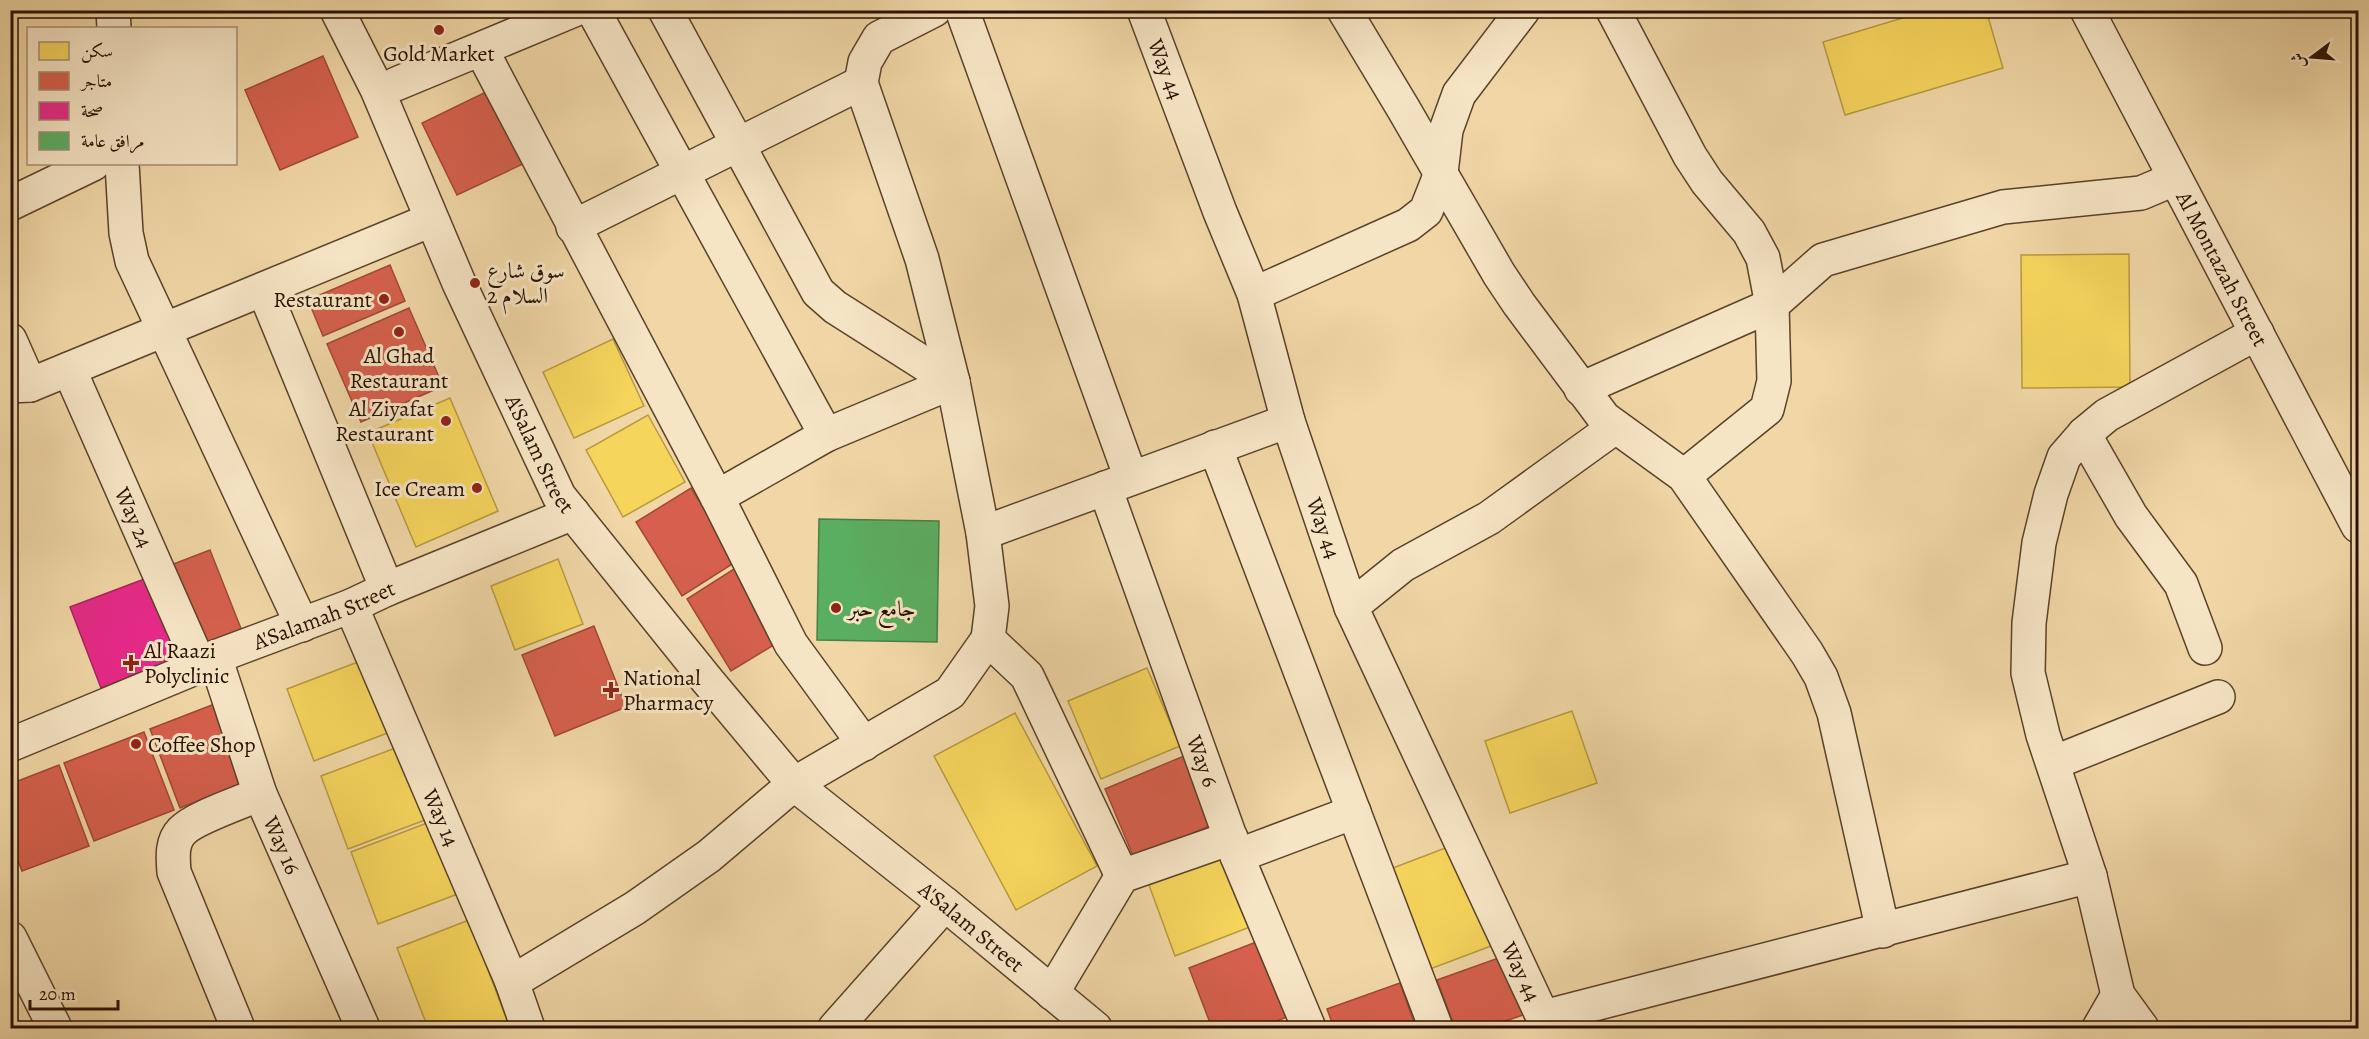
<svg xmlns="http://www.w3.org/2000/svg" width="2369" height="1039" font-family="Alegreya,Amiri,serif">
<rect width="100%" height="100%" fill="#f1d7a6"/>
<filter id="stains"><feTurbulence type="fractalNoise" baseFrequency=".00333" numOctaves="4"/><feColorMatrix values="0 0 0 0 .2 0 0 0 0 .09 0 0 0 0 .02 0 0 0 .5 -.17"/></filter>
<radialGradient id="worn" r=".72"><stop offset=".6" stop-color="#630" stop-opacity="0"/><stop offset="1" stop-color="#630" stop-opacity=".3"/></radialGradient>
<path fill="#f6d55c" stroke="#b89a40" stroke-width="1.5" d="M1929 10H1986L2003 68 1845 115 1823 42Z
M2129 254 2130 387 2022 388 2021 255Z
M613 339 644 406 574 438 543 372Z
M450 398 498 511 416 547 368 433Z
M648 415 685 482 623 517 586 450Z
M558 559 583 624 515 650 491 586Z
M371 657 398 729 314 761 287 689Z
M1147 668 1180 746 1101 779 1068 701Z
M1572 711 1597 783 1510 813 1485 741Z
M1015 713 1097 866 1016 910 934 756Z
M406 744 433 817 348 849 321 776Z
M435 820 463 892 378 924 351 852Z
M1461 842 1499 943 1430 969 1393 868Z
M1228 855 1255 925 1175 956 1149 885Z
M469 920 510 1028H428L397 948Z"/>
<path fill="#d6604d" stroke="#a24836" stroke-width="1.5" d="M323 56 358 137 280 170 245 90Z
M488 91 523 164 457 195 422 123Z
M390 265 405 301 323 336 308 300Z
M409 308 443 386 361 422 327 344Z
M691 488 737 561 682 596 636 522Z
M210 550 242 631 203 646 171 565Z
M737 567 782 640 731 671 687 599Z
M594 626 626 707 555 736 522 655Z
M230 698 260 776 180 808 150 729Z
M144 732 174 810 94 841 64 763Z
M1184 756 1212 825 1134 858 1105 789Z
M59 765 89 846 22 871 10 840V784Z
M1264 939 1293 1015 1257 1028H1212L1189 968Z
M1507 955 1529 1013 1485 1028H1455L1437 980Z
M1400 983 1416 1028H1334L1327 1009Z"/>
<path fill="#e7298a" stroke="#ae2261" stroke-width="1.5" d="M147 578 177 658 101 688 70 607Z"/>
<path fill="#5aae61" stroke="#4b7f44" stroke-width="1.5" d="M819 519 939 521 937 642 817 640Z"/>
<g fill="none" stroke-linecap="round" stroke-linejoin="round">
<defs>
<g id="minor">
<path d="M113 10 114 28"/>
<path id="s1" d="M337 10 377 89 459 283 559 496 707 680 794 784 945 904 1095 1028"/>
<path d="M593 10 826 435"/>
<path d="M665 10 818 292 835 307 953 382"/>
<path d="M934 10 879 38 865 62 861 83 922 259 953 382 983 533 992 606 988 639 1027 676 1122 876"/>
<path d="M962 10 1131 478"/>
<path id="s2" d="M1144 10 1220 212 1254 294 1288 421 1351 607 1548 1028"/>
<path d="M1344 10 1403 108 1499 274 1519 304 1604 418 1684 476 1807 653 1821 677 1834 713 1883 931"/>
<path d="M1613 10 1690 156 1707 182 1749 232 1763 258 1772 305 1774 381 1767 409 1684 476"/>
<path id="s3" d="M2087 10 2358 526"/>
<path d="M482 51 717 497 791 644 864 744"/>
<path d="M396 84 574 10"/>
<path d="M122 164 126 233 132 261 302 625"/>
<path d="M10 204 93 164"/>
<path d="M573 227 861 83"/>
<path d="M264 290 387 589"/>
<path d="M1254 294 1408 225 1426 211 1441 173 1446 130 1459 94 1523 10"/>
<path d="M10 340 30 385"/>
<path id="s4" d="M69 369 200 666"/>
<path d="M10 386 30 385 431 220"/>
<path d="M1581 389 1772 305 1823 260 2003 207 2141 193 2174 179"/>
<path d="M2084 434 2131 516 2181 584 2205 648"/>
<path d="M1215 447 1436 1028"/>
<path id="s5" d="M1105 488 1237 856 1309 1028"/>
<path d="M717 497 826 435 953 382"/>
<path d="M983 533 1288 421"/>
<path id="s6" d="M351 606 512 982 528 1028"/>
<path d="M1351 607 1403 565 1489 518 1615 427"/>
<path id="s7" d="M215 657 260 794 363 1028"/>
<path id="s8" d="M10 745 200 666 215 657 351 606 387 589 573 513"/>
<path d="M2053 763 2218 697"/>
<path d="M1237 856 1354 812"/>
<path d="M10 938 55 1028"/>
<path d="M512 982 635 908 709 856 794 784 950 693 988 639"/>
<path d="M1052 993 1122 876 1231 838"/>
<path d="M1544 1017 2090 876"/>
<path d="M238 1028 174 872C173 859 171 842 182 831 194 818 242 802 260 794"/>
<path d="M835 1028 945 904"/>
<path d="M2099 1028 2118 995"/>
<path d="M2142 1028 2118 995 2090 876 2043 735 2028 673 2029 623 2039 543 2051 494 2064 457 2084 434 2107 415 2257 333"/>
</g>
</defs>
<use href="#minor" stroke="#5a422a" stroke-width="36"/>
<use href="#minor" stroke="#f6e5c5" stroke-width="33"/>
</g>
<g fill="#8f2418" stroke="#f6e5c5" stroke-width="2">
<circle cx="439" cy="30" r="6"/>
<circle cx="475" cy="283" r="6"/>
<circle cx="384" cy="299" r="6"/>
<circle cx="399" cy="332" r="6"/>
<circle cx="446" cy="421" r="6"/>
<circle cx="477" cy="488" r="6"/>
<circle cx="836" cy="608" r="6"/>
<path d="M128 654h6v6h6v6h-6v6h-6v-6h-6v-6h6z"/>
<path d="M608 681h6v6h6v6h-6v6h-6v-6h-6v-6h6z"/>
<circle cx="136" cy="744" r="6"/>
</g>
<g text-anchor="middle" stroke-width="6" stroke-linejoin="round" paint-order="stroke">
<g font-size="22" fill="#281000" stroke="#f6e5c5" text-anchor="start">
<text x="439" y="61" text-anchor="middle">Gold Market</text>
<text x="487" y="278">سوق شارع<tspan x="487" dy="25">السلام 2</tspan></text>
<text x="372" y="307" text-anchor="end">Restaurant</text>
<text x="399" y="363" text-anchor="middle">Al Ghad<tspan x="399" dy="25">Restaurant</tspan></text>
<text x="434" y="416" text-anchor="end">Al Ziyafat<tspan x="434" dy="25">Restaurant</tspan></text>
<text x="465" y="496" text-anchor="end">Ice Cream</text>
<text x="848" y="616">جامع حبر</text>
<text x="144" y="658">Al Raazi<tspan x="144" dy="25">Polyclinic</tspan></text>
<text x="623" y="685">National<tspan x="623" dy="25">Pharmacy</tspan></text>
<text x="148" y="752">Coffee Shop</text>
</g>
<g font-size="22" fill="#281000" stroke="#f6e5c5">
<text dy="8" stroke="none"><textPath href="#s2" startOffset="63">Way 44</textPath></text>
<text dy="8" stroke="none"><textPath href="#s3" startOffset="292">Al Montazah Street</textPath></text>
<text dy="8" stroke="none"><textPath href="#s1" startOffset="488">A'Salam Street</textPath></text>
<text dy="8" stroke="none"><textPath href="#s4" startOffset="162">Way 24</textPath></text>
<text dy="8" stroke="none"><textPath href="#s2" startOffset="549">Way 44</textPath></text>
<text dy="8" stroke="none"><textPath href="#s8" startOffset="340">A'Salamah Street</textPath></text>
<text dy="8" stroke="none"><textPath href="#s5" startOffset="290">Way 6</textPath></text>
<text dy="8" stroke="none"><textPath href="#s6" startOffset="230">Way 14</textPath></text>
<text dy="8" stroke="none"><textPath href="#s7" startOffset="200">Way 16</textPath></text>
<text dy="8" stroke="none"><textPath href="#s1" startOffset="1134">A'Salam Street</textPath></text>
<text dy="8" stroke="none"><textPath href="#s2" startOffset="1035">Way 44</textPath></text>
</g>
</g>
<rect width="2369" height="1039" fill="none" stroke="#f1d7a6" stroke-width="36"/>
<rect x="12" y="12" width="2345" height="1015" fill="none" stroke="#281000" stroke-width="3"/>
<rect x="18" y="18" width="2333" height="1003" fill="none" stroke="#281000" stroke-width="1.5"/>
<rect x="27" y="27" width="210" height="138" fill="#f6e5c5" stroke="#a49076" stroke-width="1.5"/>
<rect x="39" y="42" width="30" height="18" fill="#f6d55c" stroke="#a49076" stroke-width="1.5"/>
<text x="81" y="57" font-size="18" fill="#281000">سكن</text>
<rect x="39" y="72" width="30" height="18" fill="#d6604d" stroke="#a49076" stroke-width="1.5"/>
<text x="81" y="87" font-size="18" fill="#281000">متاجر</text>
<rect x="39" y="102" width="30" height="18" fill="#e7298a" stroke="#a49076" stroke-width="1.5"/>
<text x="81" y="117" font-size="18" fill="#281000">صحة</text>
<rect x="39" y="132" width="30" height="18" fill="#5aae61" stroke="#a49076" stroke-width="1.5"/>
<text x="81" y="147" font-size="18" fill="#281000">مرافق عامة</text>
<g transform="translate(2312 57) rotate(254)" stroke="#f6e5c5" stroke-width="4.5" paint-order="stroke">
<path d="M0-4.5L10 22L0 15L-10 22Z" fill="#281000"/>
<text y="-9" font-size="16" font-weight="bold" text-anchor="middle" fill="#281000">ش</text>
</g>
<path d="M30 1000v9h88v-9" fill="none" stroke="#281000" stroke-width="3"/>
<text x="39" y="1000" font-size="18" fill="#281000" stroke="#f6e5c5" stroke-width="4.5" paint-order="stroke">20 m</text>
<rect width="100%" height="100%" filter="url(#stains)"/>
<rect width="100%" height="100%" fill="url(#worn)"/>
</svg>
